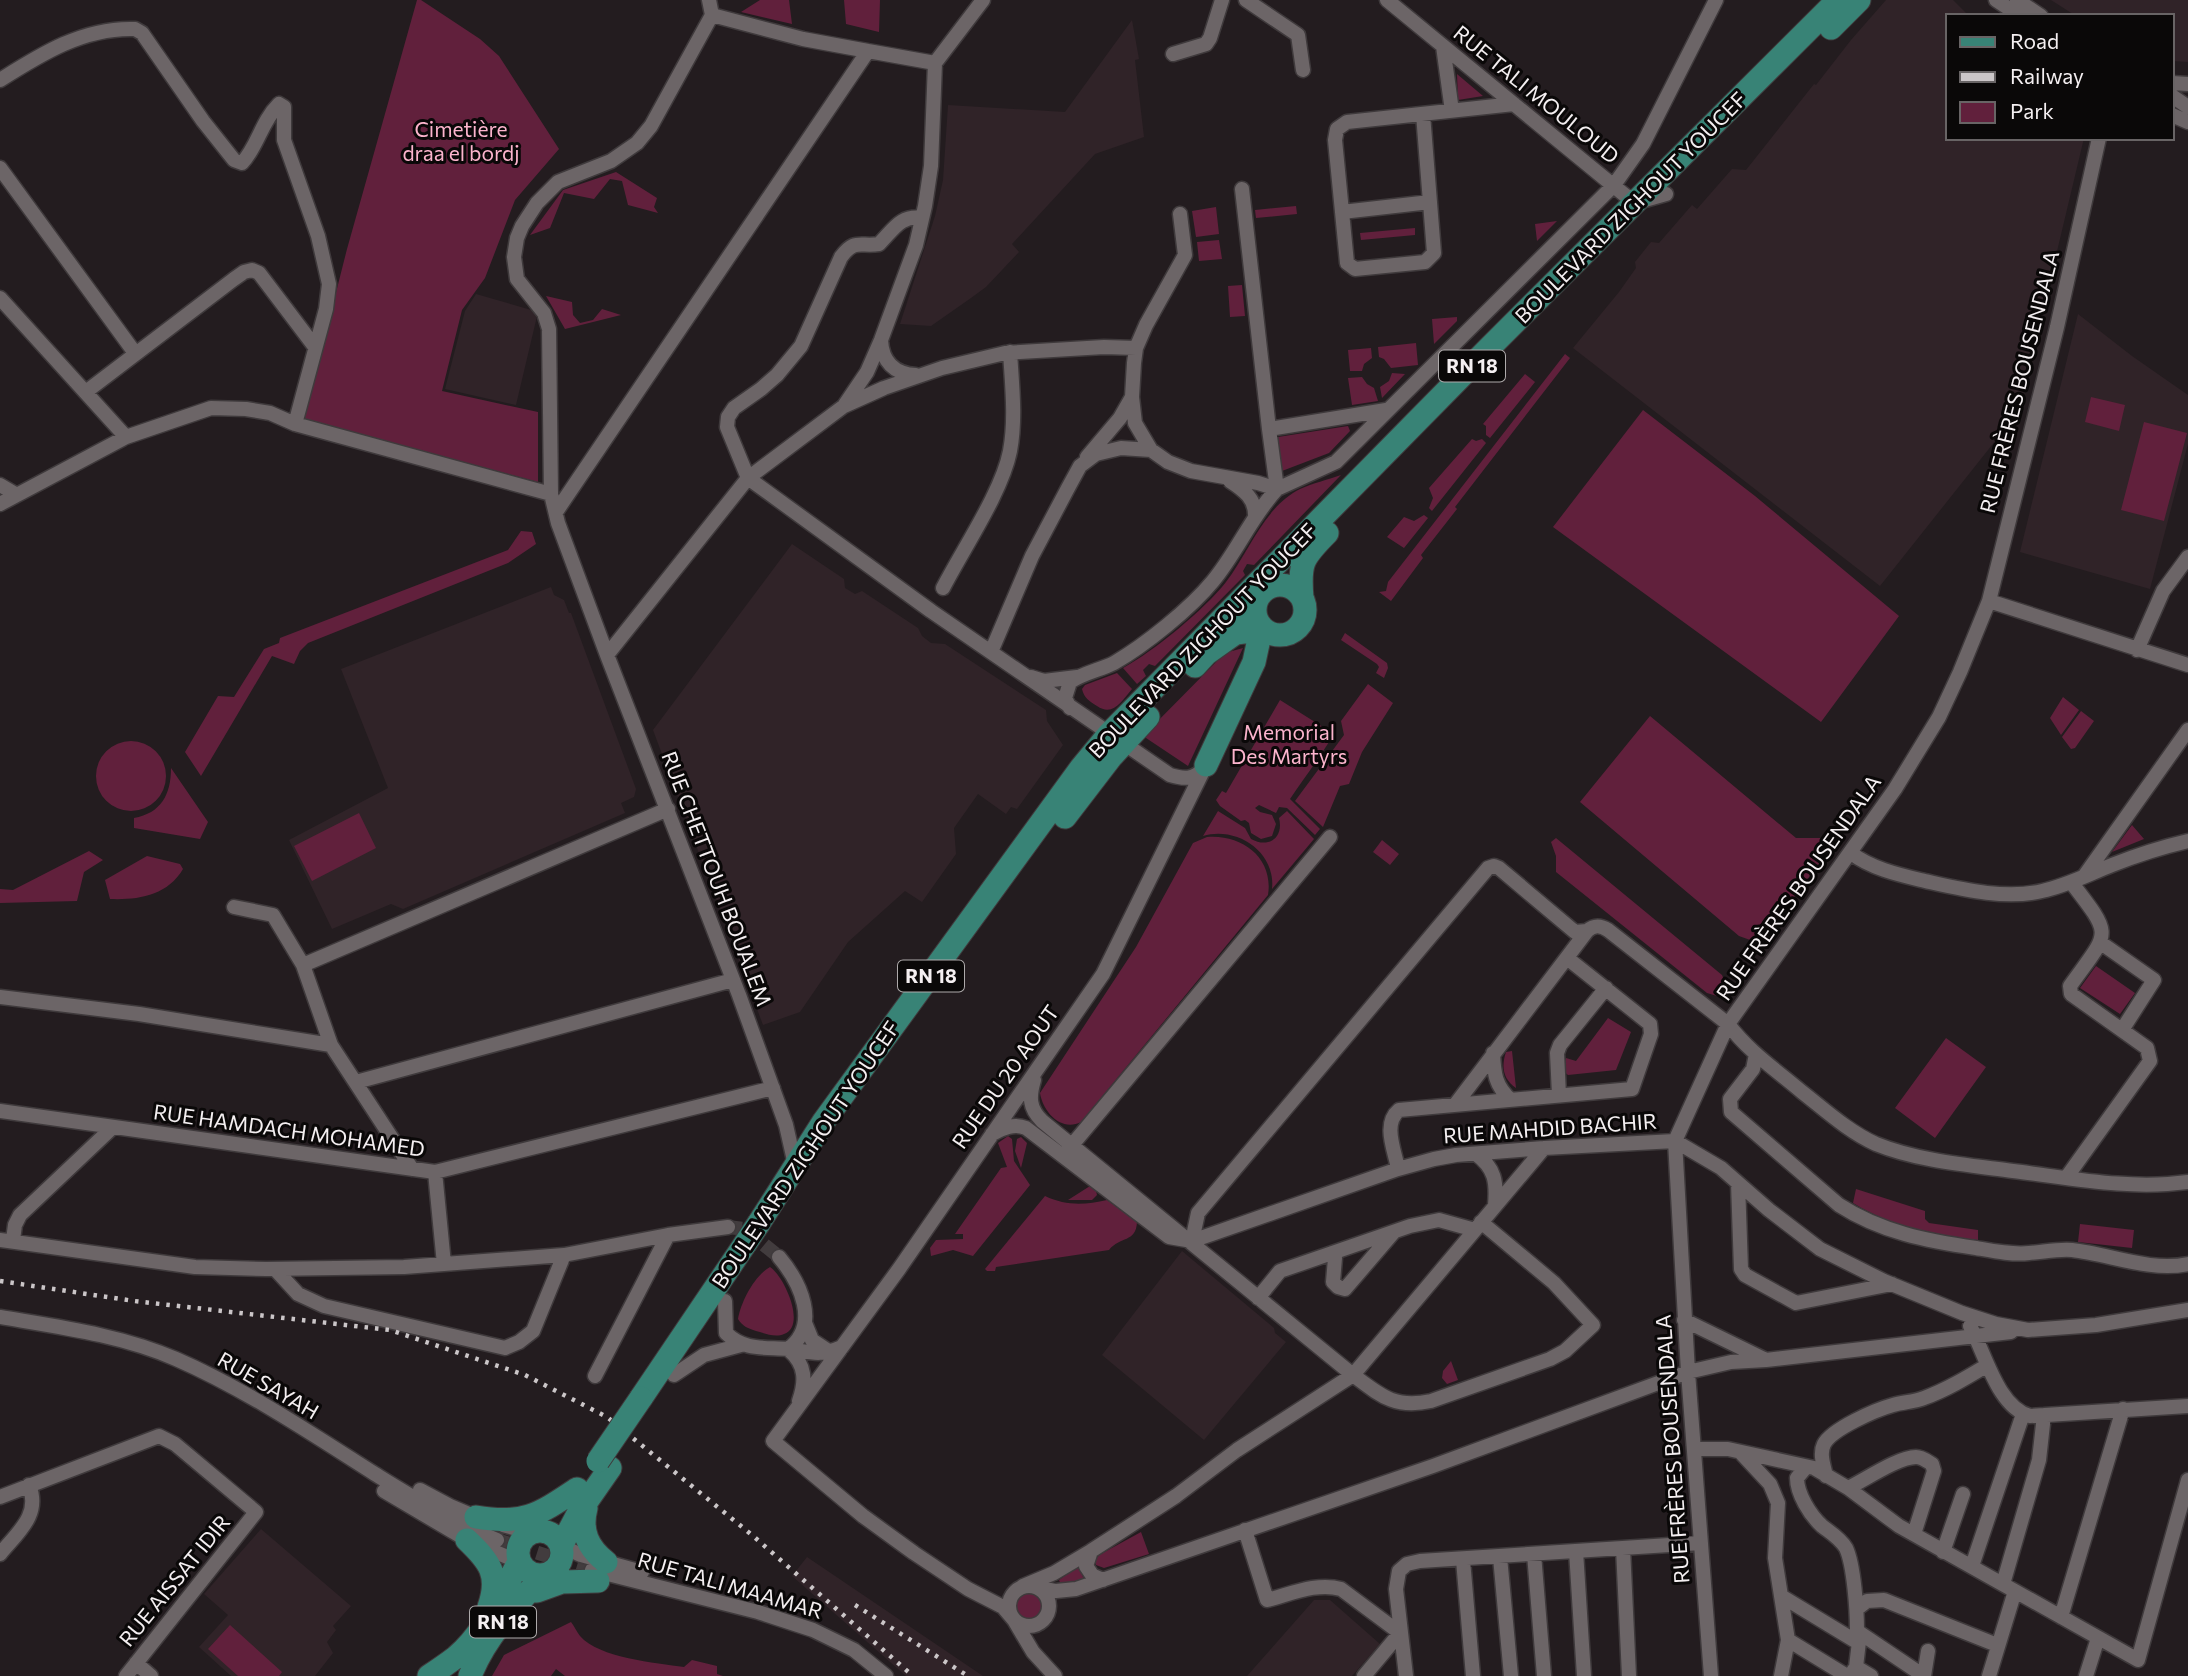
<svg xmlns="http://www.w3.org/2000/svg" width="2188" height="1676" font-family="Commissioner,sans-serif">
<rect width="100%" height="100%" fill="#231c1f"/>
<path fill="#302328" d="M1886 0H1953L1969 16H1948V138H2084L2019 411 1880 586 1573 348 1619 292 1636 268 1635 262 1651 242 1659 243 1692 205 1697 209 1732 169 1746 170 1814 84 1816 85 1851 40Z
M2051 0H2188V62L2172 61V16H2076Z
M1132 20 1139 59 1135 60 1144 137 1095 154 1012 244 1019 252 986 287 971 298 931 326 900 324 935 216 943 180 948 105 1065 112Z
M476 294 538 312 516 405 445 389 465 311Z
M2078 314 2132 356 2188 395V444L2150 589 2020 552Z
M792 544 844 579 845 588 855 594 862 591 918 628 922 636 931 643 945 644 1046 710 1047 721 1063 745 1017 809 1011 807 1006 814 978 794 954 828 956 854 922 902 905 891 848 942 800 1012 763 1025 653 730Z
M551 587 554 595 564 600 569 613H571L636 789 634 797 621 803 625 813 403 909 391 904 332 929 289 840 388 788 341 669Z
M1182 1251 1274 1328 1275 1333 1286 1342 1204 1440 1102 1355Z
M261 1529 351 1606 333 1626 336 1630 327 1642 333 1653 315 1676H231L199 1647 228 1615 204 1594Z
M807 1557 983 1676H906L792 1576Z
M1314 1600H1330L1380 1644 1352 1676H1247Z"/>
<path fill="#61203c" d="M417 0H421L480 39 499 56 559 149 515 200 485 278 462 310 442 391 538 412V482L304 419 347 249Z
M760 0H789L792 24 741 12Z
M844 0H880L879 32 846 24Z
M1457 74 1483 96 1458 100Z
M616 172 657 198 654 207 658 213 628 205 622 181 610 179 594 199 564 193 550 228 530 235 563 190Z
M1296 206 1297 214 1256 218 1255 210Z
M1216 207 1219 234 1196 237 1192 211Z
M1557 221 1537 241 1535 224Z
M1415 228V235L1361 240 1360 233Z
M1219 240 1222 259 1199 261 1197 242Z
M1242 285 1245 316 1230 317 1228 286Z
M546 296 572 302 573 315 580 323 593 320 602 309 621 315 565 329Z
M1457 317V321L1434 344 1432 319Z
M1416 343 1418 365 1391 368 1384 359 1379 357 1378 347Z
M1371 348 1372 358 1364 364 1362 371H1350L1348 350Z
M1565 354 1570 358 1455 507 1457 509 1421 555 1423 558 1391 601 1379 592 1386 591 1388 582Z
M1392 373 1405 374 1382 398 1380 387 1389 381Z
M1525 374 1535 382 1490 438 1486 435V426L1483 424Z
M1362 377 1367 384 1374 388 1378 401 1352 405 1348 378Z
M2091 397 2125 405 2119 431 2085 422Z
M1643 410 1755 496 1899 616 1821 722 1553 527Z
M2144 422 2187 433 2164 521 2121 510Z
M1348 426 1350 431 1329 453 1282 471 1278 437Z
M1472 439 1476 441 1482 439 1486 443 1432 511 1429 508 1433 498 1429 488Z
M1341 475 1254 565 1247 564 1243 571 1245 575 1155 666 1149 664 1143 670 1146 676 1137 684 1123 668C1154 651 1204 610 1226 582 1249 552 1264 507 1300 489 1313 483 1327 480 1341 475Z
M1424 515 1428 518 1404 548 1387 537 1404 517 1414 521Z
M521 531 532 532 536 544 508 563 308 643 300 651 294 664 272 656 201 776 185 752 218 696 234 697 264 649 279 643 280 638 508 550Z
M1345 633 1387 663 1388 668 1384 678 1376 673 1379 667 1377 664 1341 640Z
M1243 648 1188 766 1143 736 1225 653Z
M1117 673 1132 689C1122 701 1113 717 1097 706 1089 701 1084 698 1082 689L1085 685Z
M1368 684 1393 703 1362 752 1349 784 1340 786 1323 827 1295 801 1344 735 1341 721Z
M2063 697 2079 710 2061 735 2050 718Z
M1280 700 1334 734C1320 757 1305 777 1290 799L1320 829 1315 835 1287 808 1279 807 1276 813 1259 805 1255 808 1260 812 1272 815 1276 824 1272 836 1261 839 1251 833 1249 823 1245 820 1241 821 1220 806 1216 800 1222 791 1226 793Z
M2081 711 2094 721 2075 748 2071 749 2062 737Z
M1650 716 1796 838H1820L1828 846 1827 853 1765 936 1753 941 1739 936 1580 802Z
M96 776a35 35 0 1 1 70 0a35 35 0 1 1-70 0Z
M171 768 208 822 200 839 134 828V818C161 813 171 795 171 768Z
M1218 811 1245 828 1251 839C1269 849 1284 837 1279 818L1287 811 1314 839 1272 889C1276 852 1237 826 1203 836Z
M359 813 376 848 312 881 294 846Z
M2132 825 2144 839 2112 852Z
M1207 837C1242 834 1274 858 1268 895L1081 1122C1061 1132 1043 1112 1040 1093L1136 947 1193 843Z
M1556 838 1722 975 1727 987 1717 996 1707 993 1556 872V856L1551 842Z
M1382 840 1399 854 1390 865 1373 852Z
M89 851 103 860 84 872 77 901 0 903V889L13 890Z
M147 856 180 864 183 869C167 896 138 900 110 899L105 880Z
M2096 966 2135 993 2120 1014 2080 988Z
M1608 1018 1631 1032 1616 1070 1568 1075 1562 1070 1566 1058 1576 1061Z
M1946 1038 1986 1067 1935 1138 1895 1108Z
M1512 1051 1516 1088C1503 1079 1501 1067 1506 1052Z
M1008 1136 1012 1139 1014 1161 1030 1185 973 1256 953 1250 931 1256 930 1248 936 1240 963 1239V1234H955L1001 1168 1007 1167 998 1143Z
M1021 1137 1027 1143 1021 1168 1015 1151 1017 1139Z
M1090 1186 1096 1191 1097 1195 1092 1200H1068Z
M1856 1189 1925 1211V1219L1929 1223 1978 1230V1240C1928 1234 1897 1229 1853 1203Z
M1045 1196C1066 1206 1085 1205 1107 1200L1137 1222C1136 1243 1120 1236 1109 1250L996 1267 995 1271H987L985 1269Z
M2080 1224 2134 1230 2132 1248 2078 1242Z
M770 1267C784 1276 807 1326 784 1334 775 1338 764 1333 756 1331 748 1328 743 1327 738 1319 741 1302 754 1276 770 1267Z
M1451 1361 1458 1380 1447 1384 1442 1378 1443 1371Z
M1141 1532 1149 1554 1104 1568 1096 1565 1095 1560 1099 1555Z
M1078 1566 1084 1579 1061 1585 1059 1580Z
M1015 1607a14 14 0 1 1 28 0a14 14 0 1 1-28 0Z
M571 1622C574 1626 577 1632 580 1636 599 1658 656 1663 684 1667L692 1660 717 1666V1674L723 1676H565L556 1669 551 1676H492L504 1655Z
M230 1625 282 1672 279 1676H238L208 1649Z"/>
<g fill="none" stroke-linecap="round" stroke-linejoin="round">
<path stroke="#423c3e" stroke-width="14" stroke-dasharray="14 7" stroke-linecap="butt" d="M728 1227 745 1229 779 1257
M497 1540 592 1570"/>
<defs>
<path id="minor" d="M709 0 712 15 803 39 868 51
M1246 0 1298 35 1303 70
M1387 0 1626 196 1645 200 1666 194
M1996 0 2020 16
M2017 0 2041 16
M712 15 651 126 637 143 611 161 558 182 537 203 522 226 517 238 514 257 517 279 544 313 549 329 551 494 558 523 607 655 739 995 786 1125 795 1165
M1443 46 1452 111
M1173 54 1206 44 1210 38 1222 0
M935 63 983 0
M0 80C41 54 84 27 135 29L142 33 203 121 234 160 242 163C258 146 261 122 279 104L284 107V140L318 236 329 284 326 309 295 424
M2172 83 2188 84
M2172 96 2188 107
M1423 114 1434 253 1425 262 1355 269 1347 263 1335 140 1337 129 1347 122 1514 104
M2172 115 2188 122
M0 168 135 353
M1242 189 1269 429 1386 410
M1342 212 1430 202
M0 298 126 437
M881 340C882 361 894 374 916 375
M87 391 234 279 244 272 252 270 259 273 315 347
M844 406 884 388 942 368 1005 353 1104 347 1136 348
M1269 429 1277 489 1336 462 1614 185 1643 144 1716 0
M1151 450 1135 423 1132 397 1134 363 1136 348 1146 325 1185 255 1180 214
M1087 457 1120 418 1132 397
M1230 481C1244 490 1256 499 1255 517
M0 485 17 495
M0 504 126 437 211 408 246 409 270 413 295 424 551 494
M556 512 868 51 935 63 931 166 925 206 916 245 881 340 867 372 844 406 748 478 727 427 728 417 734 408 761 389 777 375 801 346 841 257C855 238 860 247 879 244 894 229 900 215 922 218
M943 588C963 549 1002 492 1010 451 1016 419 1012 385 1010 352
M1989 601 2188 665
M2137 650 2163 591 2188 557
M991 652 1032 556 1068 488 1080 466 1096 454 1121 448 1151 450 1168 462 1191 471 1258 483 1277 489C1251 517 1237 552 1213 581 1190 609 1145 645 1114 663 1100 670 1083 673 1070 682L1065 698 1070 708
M607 655 748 478 931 611 1170 775C1183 779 1194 780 1203 769
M1031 677 1044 681 1077 677
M1851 853C1872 869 1900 875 1925 881 1961 889 2005 900 2042 891 2066 886 2089 874 2112 865 2137 855 2162 847 2188 841
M2085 875 2188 730
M234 907 273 915 303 965 331 1045
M2101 943 2154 980 2122 1030
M303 965 668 809
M0 997 139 1014 331 1045 412 1169
M1493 1053C1494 1073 1495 1086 1511 1100
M1756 1054 1753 1069 1730 1099 1731 1112 1839 1205C1881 1232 1927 1241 1976 1248 1993 1251 2012 1255 2029 1253 2044 1252 2056 1249 2072 1250 2109 1254 2150 1272 2188 1264
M1034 1080C1029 1097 1029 1108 1042 1121L1353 1375C1381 1396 1395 1409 1431 1401L1550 1359 1565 1351 1593 1325 1554 1283 1481 1222
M356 1082 733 980
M1559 1095 1557 1053 1560 1045 1606 988
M1455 1105 1587 931C1594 925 1600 925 1608 930L1728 1024C1748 1051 1776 1070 1802 1092 1825 1110 1849 1132 1876 1144 1918 1161 1968 1165 2013 1171 2071 1178 2129 1190 2188 1182
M0 1111 435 1172 773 1088
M992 1134C1003 1128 1014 1123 1026 1128L1169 1237 1192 1241 1398 1169 1434 1159 1456 1155 1544 1148 1675 1141 1721 1168 1769 1210 1820 1249 1884 1281 1962 1313 1996 1324 2028 1330 2096 1325 2188 1310
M1067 1151 1330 837
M1476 1154C1495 1168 1497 1182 1495 1205
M1398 1169C1395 1151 1382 1124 1399 1110L1632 1089 1651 1034 1650 1024 1567 958
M435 1172 444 1264
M2066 1178 2150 1061 2147 1048 2071 994 2070 986C2110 930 2114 938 2071 882
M1738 1183 1741 1269 1745 1275 1796 1303 1892 1284
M0 1240 195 1267 266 1269 404 1267 564 1255 668 1235 728 1227
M13 1240 15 1225 20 1215 113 1127
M1192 1241 1198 1213 1488 868 1494 866 1499 868 1575 932 1587 931
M1332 1253 1335 1258 1333 1282 1338 1287 1345 1289 1393 1233
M779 1257C800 1282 821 1325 788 1349
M275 1269 298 1294 324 1306 505 1348 519 1342 533 1331 564 1255
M1258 1298 1280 1271 1410 1226 1439 1220 1475 1230
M725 1301 726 1333C744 1351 765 1347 788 1349 811 1352 819 1357 842 1347
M0 1317C59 1327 121 1335 176 1359 245 1389 312 1434 375 1474 414 1498 454 1523 497 1540
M1684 1320 1766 1360 2011 1332
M805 1323 812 1340 830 1352
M1970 1326C1985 1352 1997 1407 2030 1416L2188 1406
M789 1350C806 1365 806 1381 799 1401
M674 1375 704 1355 741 1345
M595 1376 668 1235
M1695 1449H1728L1814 1468 1848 1488 1899 1526 2138 1660 2188 1480
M1742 1454 1770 1484 1778 1503 1775 1558 1788 1640 1781 1676
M1806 1467 1797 1478C1797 1494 1810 1515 1822 1526 1831 1533 1840 1538 1846 1548 1854 1565 1857 1611 1857 1630L1860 1633 1856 1667 1850 1676
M1826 1476C1824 1466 1819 1454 1824 1444 1832 1429 1875 1410 1893 1405 1903 1402 1914 1402 1924 1398 1946 1390 1966 1378 1986 1366
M1848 1488C1865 1480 1898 1457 1916 1457 1922 1457 1927 1461 1932 1464L1934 1471 1914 1534
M420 1490 450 1506 483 1520
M384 1491 467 1540 519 1562
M0 1497 159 1436 175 1444 256 1512 126 1676
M503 1525 520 1530 539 1531
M1245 1530 1267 1600C1291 1594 1317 1582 1341 1589L1400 1633 1364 1676
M561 1546 581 1555 642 1572
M1623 1548 1629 1676
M1091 1551 1086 1566 1092 1575 1103 1580
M1576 1551 1584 1676
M1943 1552 1963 1494
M0 1554C18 1532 41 1515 29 1485
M1534 1554 1544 1676
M1500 1557 1511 1676
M1463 1560 1473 1676
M1972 1566 2023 1414
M592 1570 758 1612 813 1630 854 1650 886 1676
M2003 1584 2039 1460 2044 1415
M1009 1606a20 20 0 1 1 40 0a20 20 0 1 1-40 0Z
M1023 1586 1054 1573 1091 1551 1176 1496 1237 1450 1353 1375 1544 1148
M1036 1587 1056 1591 1076 1589 1433 1466 1688 1372 1731 1362 1766 1360
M1781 1596 1857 1642
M1858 1608 1867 1601 1884 1600 1997 1645
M2061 1617 2123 1409
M1860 1633 1924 1676
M1788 1640 1847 1676
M136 1663 151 1676
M1856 1667 1871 1676
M1055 1676 1033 1652 1014 1620 1003 1607 968 1589 914 1553 863 1516 773 1441 899 1269 1103 974 1206 765
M1406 1676 1396 1589 1399 1571 1407 1564 1420 1561 1701 1543
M1711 1676 1688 1372 1675 1141 1728 1024 1895 789 1939 717 1960 672 1989 601 2057 327 2099 138
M1924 1676 1928 1651
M1989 1676 2015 1591
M2086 1676 2098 1638"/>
<path id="primary" d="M1831 28 1859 0
M1255 610a25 25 0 1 1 50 0a25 25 0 1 1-50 0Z
M1302 598C1299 563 1302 558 1327 533
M1195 666 1206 654 1244 627 1255 603
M1206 765 1254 662 1259 639 1251 631 1236 633
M1065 817 1111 757 1148 717
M759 1223 824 1121 1081 768 1109 734 1488 349 1838 0
M641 1398 745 1244
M586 1508C580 1531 588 1548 606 1562
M476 1517C524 1525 538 1515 577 1489
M518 1553a22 22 0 1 1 44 0a22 22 0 1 1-44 0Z
M467 1540C490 1562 500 1575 489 1607
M561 1546 578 1514 610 1468
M537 1591 562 1582 598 1581
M429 1676C438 1670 447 1664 456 1657 485 1633 501 1594 519 1562
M470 1676C485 1637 516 1604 545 1575"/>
</defs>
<use href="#minor" stroke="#3f3a3c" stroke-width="17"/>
<use href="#primary" stroke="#3f3a3c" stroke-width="25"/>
<use href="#minor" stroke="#6c6567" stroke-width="14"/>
<use href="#primary" stroke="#388376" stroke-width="23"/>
<path stroke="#cbc6c8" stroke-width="4.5" stroke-dasharray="3.5 7" stroke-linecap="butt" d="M0 1281 134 1301 390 1330 525 1375 607 1417 752 1535 913 1676
M855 1605 968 1676"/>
<defs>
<path id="primary-bridge" d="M745 1244 759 1223
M598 1461 641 1398"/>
</defs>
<use href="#primary-bridge" stroke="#3f3a3c" stroke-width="25" stroke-linecap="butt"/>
<use href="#primary-bridge" stroke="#388376" stroke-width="23"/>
</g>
<g text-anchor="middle" stroke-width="6" stroke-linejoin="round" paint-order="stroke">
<g fill="#0a0808" stroke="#aeaaab" stroke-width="2">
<rect x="1439" y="350.5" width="66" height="31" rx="5"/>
<rect x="898" y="960.5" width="66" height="31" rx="5"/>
<rect x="470" y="1606.5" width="66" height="31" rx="5"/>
</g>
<g font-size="19" font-weight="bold" fill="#f4eff1">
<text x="1472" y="373">RN 18</text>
<text x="931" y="983">RN 18</text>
<text x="503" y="1629">RN 18</text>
</g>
<g font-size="21" fill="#f4eff1" stroke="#0a0808">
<text transform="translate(1536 95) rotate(39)" y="7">RUE TALI MOULOUD</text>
<text transform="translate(1631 208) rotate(-45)" y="7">BOULEVARD ZIGHOUT YOUCEF</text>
<text transform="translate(2020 382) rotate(-76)" y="7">RUE FRÈRES BOUSENDALA</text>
<text transform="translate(1203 641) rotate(-46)" y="7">BOULEVARD ZIGHOUT YOUCEF</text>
<text transform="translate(716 879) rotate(69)" y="7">RUE CHETTOUH BOUALEM</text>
<text transform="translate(1799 888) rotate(-55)" y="7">RUE FRÈRES BOUSENDALA</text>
<text transform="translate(1006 1077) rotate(-55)" y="7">RUE DU 20 AOUT</text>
<text transform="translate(1550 1129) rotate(-4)" y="7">RUE MAHDID BACHIR</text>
<text transform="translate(289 1131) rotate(8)" y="7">RUE HAMDACH MOHAMED</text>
<text transform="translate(806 1155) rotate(-56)" y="7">BOULEVARD ZIGHOUT YOUCEF</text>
<text transform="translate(268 1386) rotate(30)" y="7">RUE SAYAH</text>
<text transform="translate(1673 1449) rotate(-94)" y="7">RUE FRÈRES BOUSENDALA</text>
<text transform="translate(175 1581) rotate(-51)" y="7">RUE AISSAT IDIR</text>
<text transform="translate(730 1586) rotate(16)" y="7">RUE TALI MAAMAR</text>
</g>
<g font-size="21" fill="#fcb4cd" stroke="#0a0808">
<text x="461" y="137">Cimetière<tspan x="461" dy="24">draa el bordj</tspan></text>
<text x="1289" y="740">Memorial<tspan x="1289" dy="24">Des Martyrs</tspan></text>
</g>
</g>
<rect x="1946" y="14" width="228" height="126" fill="#0a0808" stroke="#686465" stroke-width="2"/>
<rect x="1960" y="37" width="35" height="10" fill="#388376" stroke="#686465" stroke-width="2"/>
<text x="2010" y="49" font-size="21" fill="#f4eff1">Road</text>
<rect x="1960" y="72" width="35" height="10" fill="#cbc6c8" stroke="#686465" stroke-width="2"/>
<text x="2010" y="84" font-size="21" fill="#f4eff1">Railway</text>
<rect x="1960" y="102" width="35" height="21" fill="#61203c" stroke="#686465" stroke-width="2"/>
<text x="2010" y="119" font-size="21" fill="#f4eff1">Park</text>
</svg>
